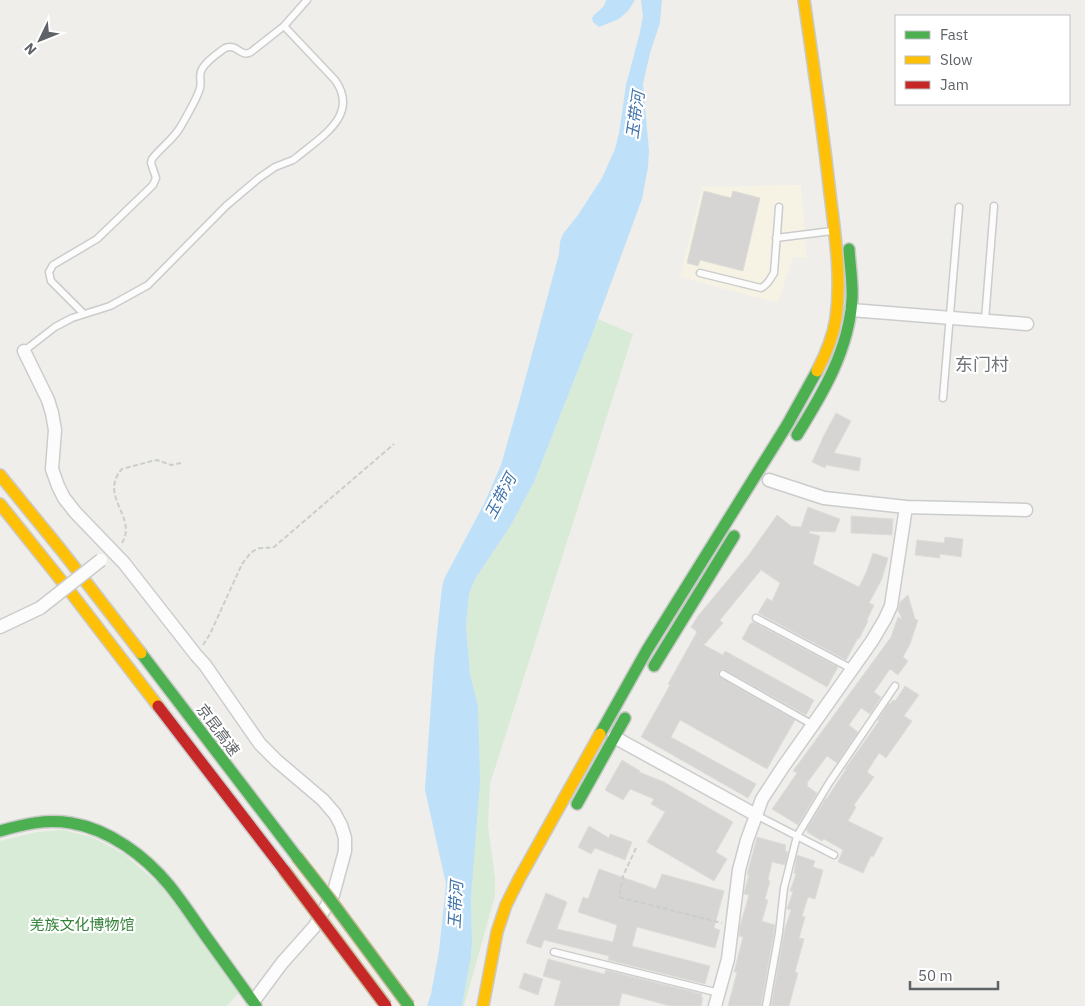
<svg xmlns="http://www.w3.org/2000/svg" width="1085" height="1006" font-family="'IBM Plex Sans','Noto Sans SC',sans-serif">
<rect width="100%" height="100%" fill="#efeeea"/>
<path fill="#f7f3e4" d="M801 185 807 258 793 257 778 303 680 277 702 187Z"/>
<path fill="#d8ebd6" d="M598 319 633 334 490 784 488 826 495 878V896L464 1006H462L471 957 472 943 471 897 478 706 470 674 466 626 469 594 475 579 511 525 534 482Z
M63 830 92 837 124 854 160 885 240 991 227 1006H0V841L37 832Z"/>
<path fill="#bfe0f9" d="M606 0H635L628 11 619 19 599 27 593 22 592 18C596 11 605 9 606 0Z
M641 0H662L660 23 650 53 643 84 649 151 648 167 642 199 593 332 534 482 511 525 475 579 469 594 466 626 470 674 478 706 480 782 471 897 472 943 471 957 462 1006H427L431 994 439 951 446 884 425 790 434 660 442 588 444 579 484 504 501 465 519 402 559 254 560 242 563 234 578 215 602 178 615 149 619 133 626 85 640 32 643 16Z"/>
<path fill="#d6d5d3" stroke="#deddd9" d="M704 191 731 198 733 191 760 198 743 271 700 260 698 266 687 263Z
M836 413 851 421 834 453 861 458 859 471 826 465 825 468 812 462 822 440V439Z
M808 507 840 519 835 532 810 531 809 533 820 536 813 564 859 587 866 573 873 553 888 558 882 579 869 603 874 605 867 620 868 621 859 639 858 638 846 660 758 613 767 598 772 601 780 583 761 570 720 620 723 623 704 645 723 655 725 651 814 700 806 715 725 670 722 669 719 671 718 675 721 678 795 720 767 769 680 720 671 737 756 784 748 798 641 737 670 685 668 684 697 632 691 627 698 616 748 556 777 515 791 526 801 527Z
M851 516 893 519 892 535 851 533Z
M945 537 963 539 961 557 940 554V558L915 555 917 540 944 543Z
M908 595 915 619 918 620 910 644 903 657 908 661 898 675 890 669 874 692 881 697 870 714 861 708 849 725 858 732 837 763 827 756 807 783 808 784 807 786 817 793 798 825 772 809 797 773 793 771 891 637 898 617 902 619 898 610 900 602Z
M753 622 838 667 827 687 742 639 750 624Z
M905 686 919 695 904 716 912 721 886 758 879 753 867 772 874 777 854 805 856 807 848 821 883 838 873 857 871 856 863 873 838 862 843 850 824 839 822 841 807 832 808 831 806 830 826 798H827L846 769H845L879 721 878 720 889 703 890 704 893 700 895 701Z
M622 760 640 771 639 772 664 782 733 822 716 852 727 859 714 881 647 842 665 812 651 804 654 799 630 789 623 800 605 790Z
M589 826 609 838 610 834 632 842 625 860 595 848 591 854 578 847Z
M757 837 786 845 785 851 788 852 785 865 772 862 768 880 770 881 765 899 768 900 762 921 775 925 774 932 761 1006H728L737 972H734L743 937 739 936 740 926 749 895 744 894V893L749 875H747Z
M797 855 815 861 813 867 823 870 815 899 808 897 802 916 805 917 799 938 804 939 795 972 798 973 789 1006H771L785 928 791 910 787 909 793 892 790 891 796 874 794 873Z
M599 869 656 889 662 874 724 891 714 928 720 930 715 948 637 927 632 946 710 966 705 984 608 960 609 956 544 940 541 948 526 943 546 893 567 902 557 929 613 942 617 925 578 912 583 897 588 899Z
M548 959 604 974 606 970 702 994 701 997 703 998 701 1006H670L622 993 619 1006H554L561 981 543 976Z
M524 973 543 979 538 995 519 988Z"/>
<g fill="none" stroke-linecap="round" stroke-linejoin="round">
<defs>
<path id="lane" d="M776 238 832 231
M700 273 761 288C768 285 770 279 774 273L779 207
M84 314 51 281 49 272 53 265 97 239 153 185 156 178 151 163 152 159C161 147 174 139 181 126 186 117 198 97 200 88 202 81 198 75 202 69 207 60 217 54 225 48 238 43 240 58 251 52L284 26 307 0
M985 320 994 206
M24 351 55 327 72 318 110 306 148 285 226 206 259 178 275 167 293 160 297 157C321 137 360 115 335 80L284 26
M943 398 959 207
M756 618 852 669
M723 674 813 725
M756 815 834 855
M554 952 719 993
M766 1006 779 933 784 888 797 836 829 783 895 686"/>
<path id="street" d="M851 310 1027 324
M24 351 48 400 52 413 55 430 52 469 58 486 64 498 75 512 124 563 196 655 205 665 260 744 277 761 323 800 335 814 341 825 345 838V851L333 895 314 927 282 963 253 1002
M769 480 824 498 906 507 1026 510
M0 627 40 608
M614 737 756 815
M715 1006 728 959 739 870 747 840 762 799 783 767 872 641 885 619 891 606 906 507"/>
<path id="fast" d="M797 435C823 393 849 350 852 299 853 283 850 266 849 249
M141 653 297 857
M654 666 734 536
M600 734 647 650 787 425 817 371
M577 804 625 718
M0 831C24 824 46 819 71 823 109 829 145 856 169 885 182 901 193 918 205 935 222 959 239 982 256 1006"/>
<path id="slow" d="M804 0C813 62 822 123 829 185 834 229 842 274 836 318 833 337 826 354 817 371
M0 475 62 551 141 653
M0 504 72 594 158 706
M483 1006 497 932 506 905 519 879 600 734"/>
<path id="jam" d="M158 706 284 870"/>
</defs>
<use href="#lane" stroke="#cbcccc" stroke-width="9"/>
<use href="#street" stroke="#cbcccc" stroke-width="15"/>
<use href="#fast" stroke="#cacacb" stroke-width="14"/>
<use href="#slow" stroke="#cacacb" stroke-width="14"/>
<use href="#jam" stroke="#cacacb" stroke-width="14"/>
<path stroke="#cacfcc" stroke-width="2" stroke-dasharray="5 2.5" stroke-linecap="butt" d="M122 543C138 517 98 496 122 469L152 461 157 460 171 465 181 463
M203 645 210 634 242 564C247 558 252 549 261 548 266 548 269 548 274 547L394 444
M636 848 623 876 619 897 722 923"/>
<use href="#lane" stroke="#fdfcfc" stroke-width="6"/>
<use href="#street" stroke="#fdfcfc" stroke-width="12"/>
<use href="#fast" stroke="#4caf50" stroke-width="11"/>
<use href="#slow" stroke="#ffc107" stroke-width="11"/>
<use href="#jam" stroke="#c62828" stroke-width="11"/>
<defs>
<path id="street-bridge" d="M40 608 101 560"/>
<path id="fast-bridge" d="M297 857 329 898 409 1006"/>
<path id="jam-bridge" d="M284 870 386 1006"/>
</defs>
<use href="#street-bridge" stroke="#cbcccc" stroke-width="15" stroke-linecap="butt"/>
<use href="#fast-bridge" stroke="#c8b996" stroke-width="14" stroke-linecap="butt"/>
<use href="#jam-bridge" stroke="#c8b996" stroke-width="14" stroke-linecap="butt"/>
<use href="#street-bridge" stroke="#fdfcfc" stroke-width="12"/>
<use href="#fast-bridge" stroke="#4caf50" stroke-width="11"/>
<use href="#jam-bridge" stroke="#c62828" stroke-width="11"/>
</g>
<g text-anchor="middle" stroke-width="4.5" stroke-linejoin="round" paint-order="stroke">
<g font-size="15" fill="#5f6368" stroke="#fff">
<text transform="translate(218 730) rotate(53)" y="5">京昆高速</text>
</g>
<g font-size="15" fill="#348238" stroke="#fff">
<text x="82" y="930">羌族文化博物馆</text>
</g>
<g font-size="16" font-style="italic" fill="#4174aa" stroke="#fff">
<text transform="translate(635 115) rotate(-82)" y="6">玉带河</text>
<text transform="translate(500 496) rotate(-62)" y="6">玉带河</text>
<text transform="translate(455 905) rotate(-87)" y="6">玉带河</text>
</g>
<g font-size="18" fill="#70757a" stroke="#fff">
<text x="982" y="371">东门村</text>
</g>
</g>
<rect x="895" y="15" width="175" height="90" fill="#ffffff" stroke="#bfc1c3"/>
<rect x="905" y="31" width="25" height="8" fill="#4caf50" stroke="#bfc1c3"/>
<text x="940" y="40" font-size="15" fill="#5f6368">Fast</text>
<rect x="905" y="56" width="25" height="8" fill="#ffc107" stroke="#bfc1c3"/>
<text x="940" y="65" font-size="15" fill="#5f6368">Slow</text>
<rect x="905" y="81" width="25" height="8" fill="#c62828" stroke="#bfc1c3"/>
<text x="940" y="90" font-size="15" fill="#5f6368">Jam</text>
<g transform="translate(40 40) rotate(227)" stroke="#ffffff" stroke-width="4" paint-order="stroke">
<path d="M0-4L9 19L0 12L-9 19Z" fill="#5f6368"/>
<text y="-8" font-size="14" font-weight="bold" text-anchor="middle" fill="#5f6368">N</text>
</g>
<path d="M910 981v8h88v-8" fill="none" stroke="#5f6368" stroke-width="2.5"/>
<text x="918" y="981" font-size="15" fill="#5f6368" stroke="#ffffff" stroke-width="4" paint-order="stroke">50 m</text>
</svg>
